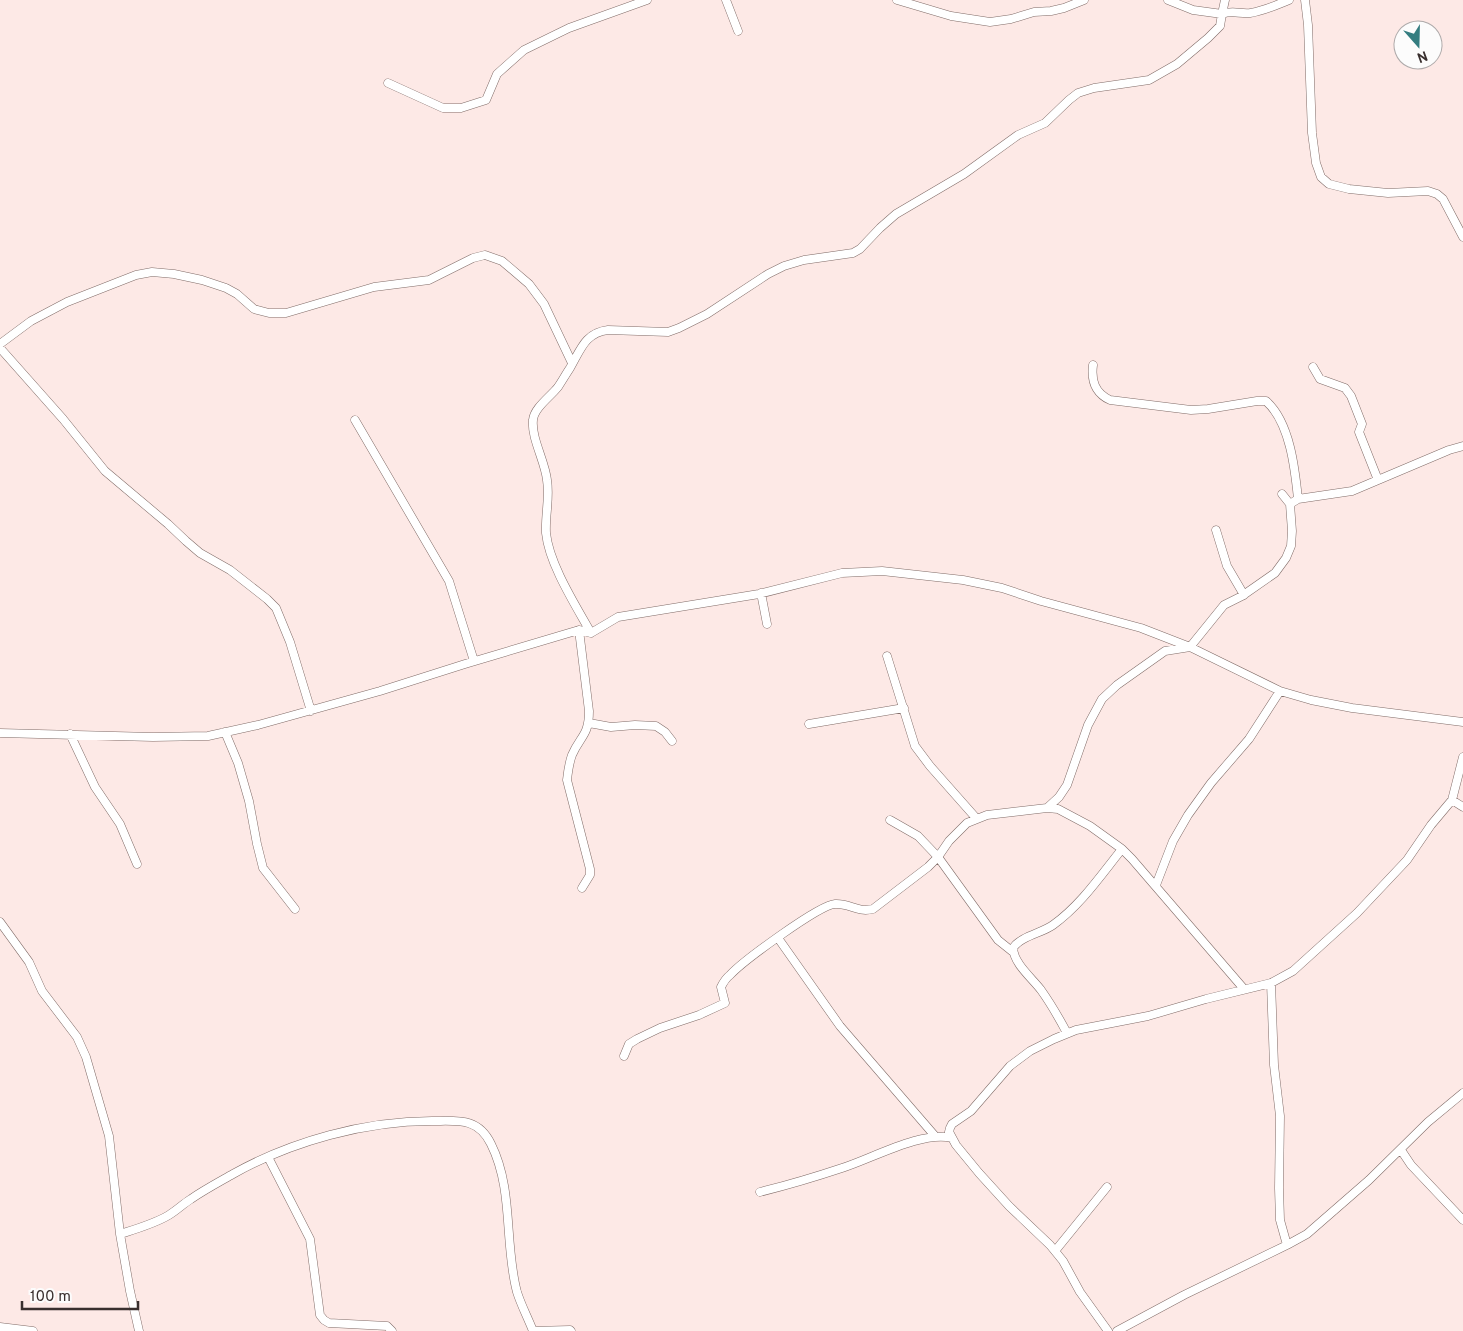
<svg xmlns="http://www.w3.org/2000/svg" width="1463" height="1331" font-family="Overpass,sans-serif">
<rect width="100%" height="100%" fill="#fde9e6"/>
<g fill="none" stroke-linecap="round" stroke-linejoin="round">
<defs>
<path id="minor" d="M726 0 738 31
M897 0 951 16 990 22 1011 19 1034 12 1051 11 1064 8 1084 0
M1168 0 1193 10 1222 14 1225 0
M1305 0 1308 25 1312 133 1316 163 1321 177 1329 184 1349 189 1388 193 1428 191 1437 194 1443 199 1463 237
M388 83 443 108H461L486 100 497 74 524 50 569 28 647 0
M0 344 31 321 67 302 136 275 152 272 174 274 202 280 226 288 237 294 254 309 269 313H286L374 287 429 280 473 258 485 255 502 261 529 284 544 304 572 363
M0 348 63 419 105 471 168 524 186 541 200 553 230 570 267 599 276 608 290 642 311 711
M1313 367 1320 379 1345 388 1351 396 1362 424 1359 432 1378 480
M355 420 449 581 474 661
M1282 494 1290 504
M1298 499 1352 491 1449 450 1463 446
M1216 530 1227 566 1244 595
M761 593 767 624
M579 630 589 711C589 736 580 736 572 755 569 763 568 771 567 780L590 869V875L582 888
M591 633C576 606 549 564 546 533 545 515 550 498 547 480 545 461 531 438 533 420 534 408 550 397 558 387 562 381 566 374 570 368 581 349 585 333 608 330L668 332 679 328 707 314 768 274 784 266 804 260 853 253 860 249 880 228 896 214 964 174 1018 135 1045 123 1069 100 1078 93 1094 88 1149 80 1177 64 1208 38 1220 26 1222 14C1232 10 1240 14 1250 13 1264 11 1276 5 1289 0
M887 656 915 746 930 766 976 818
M589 723 611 727 635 725 656 726 665 732 672 741
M809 724 904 708
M225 732 238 763 249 801 257 844 263 868 295 909
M0 733 153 737 208 736 258 725 380 691 465 664 579 630 591 633 618 617 759 594 842 573 882 571 963 580 1002 588 1041 601 1141 628 1190 647 1280 691 1311 700 1352 708 1463 722
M70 734 95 787 120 824 137 864
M1452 800 1463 807
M1047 808 1059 797 1067 785 1088 725 1102 699 1117 685 1165 651 1190 647 1224 605 1242 596 1275 573 1286 558 1291 546 1292 531 1290 504 1298 499C1295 469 1290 422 1266 401H1257L1208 409 1191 410 1110 400C1095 393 1091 381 1093 365
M890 820 918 836 938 857 998 940 1013 952
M1156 885 1173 841 1188 815 1211 783 1249 739 1280 691
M0 922 29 962 42 991 77 1037 86 1057 109 1136 120 1234 130 1291 139 1331
M778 938 840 1026 935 1136
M1271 983 1274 1065 1280 1116 1279 1188 1280 1220 1287 1245
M1067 1033C1059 1018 1051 1004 1041 990 1032 978 1014 964 1013 948 1021 936 1042 933 1053 925 1081 905 1101 875 1122 849
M624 1056 629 1044 637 1039 660 1028 699 1015 725 1003 721 987C723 983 726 978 730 975 743 961 819 905 835 904 850 903 857 913 873 909L928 867 938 857 949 841 967 823 987 815 1047 808 1058 809 1090 826 1122 849 1132 859 1244 989
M1401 1150 1411 1165 1463 1220
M268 1157 310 1239 320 1315 324 1320 329 1323 387 1326 392 1331
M760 1192C788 1185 815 1177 842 1168 871 1159 923 1130 952 1138
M120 1234C136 1229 154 1224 169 1215 177 1210 183 1204 191 1199 204 1190 219 1182 233 1174 292 1141 365 1121 432 1121 457 1121 478 1117 491 1144 514 1190 504 1244 517 1292 521 1305 528 1318 533 1331
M1055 1251 1107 1187
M0 1327 33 1331
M533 1331 570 1330 571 1331
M1108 1331 1080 1292 1063 1261 1050 1245 1009 1206 979 1173 956 1145 949 1132 950 1128 952 1124 971 1111 1010 1066 1030 1051 1054 1039 1076 1030 1148 1016 1206 999 1271 983 1293 971 1357 913 1407 860 1431 825 1452 800 1463 757
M1117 1331 1184 1295 1287 1245 1307 1234 1369 1180 1428 1122 1463 1093"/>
</defs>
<use href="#minor" stroke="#816c68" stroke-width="9"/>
<use href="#minor" stroke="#fff" stroke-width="8"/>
</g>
<g transform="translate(1418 45) rotate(160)"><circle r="24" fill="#fcfcfc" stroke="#aeaaaa"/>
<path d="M0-4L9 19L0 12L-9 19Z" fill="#347d80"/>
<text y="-8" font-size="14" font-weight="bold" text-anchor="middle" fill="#392f2e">N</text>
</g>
<path d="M22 1301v8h116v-8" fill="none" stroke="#392f2e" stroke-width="2.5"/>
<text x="30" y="1301" font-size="15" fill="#392f2e" stroke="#fcfcfc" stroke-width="4" paint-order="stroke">100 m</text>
</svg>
